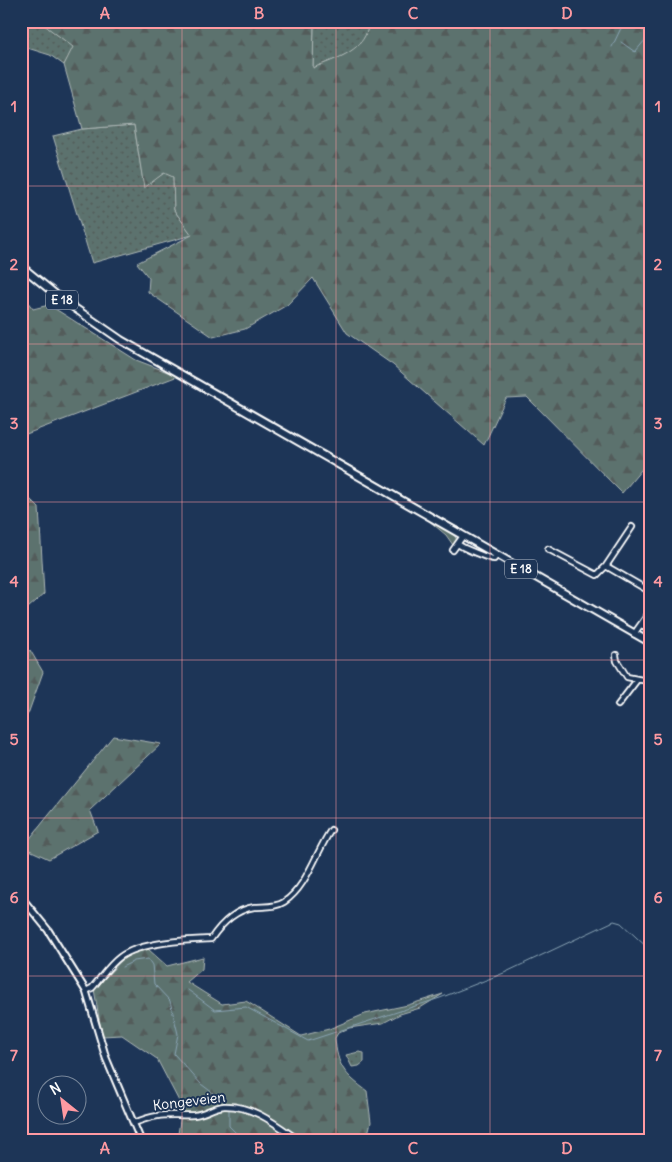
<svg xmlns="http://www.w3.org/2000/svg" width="672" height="1162" font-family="Delius,sans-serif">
<defs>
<pattern id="grass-dots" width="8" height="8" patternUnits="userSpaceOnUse" patternTransform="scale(1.25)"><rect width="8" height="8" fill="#5c726e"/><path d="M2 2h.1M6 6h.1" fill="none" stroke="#525b5a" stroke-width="1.8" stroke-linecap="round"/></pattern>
<pattern id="forest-firs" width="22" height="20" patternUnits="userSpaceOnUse" patternTransform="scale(1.25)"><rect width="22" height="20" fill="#5c726e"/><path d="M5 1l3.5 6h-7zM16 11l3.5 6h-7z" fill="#525b5a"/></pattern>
</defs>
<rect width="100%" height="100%" fill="#1d3557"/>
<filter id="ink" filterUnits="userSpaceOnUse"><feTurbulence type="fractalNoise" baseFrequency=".02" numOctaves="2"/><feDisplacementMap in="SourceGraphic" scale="10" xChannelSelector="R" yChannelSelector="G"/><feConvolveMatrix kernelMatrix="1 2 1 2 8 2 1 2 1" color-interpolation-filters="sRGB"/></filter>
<g filter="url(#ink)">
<path fill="url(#grass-dots)" stroke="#aeb8b6" d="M21 21H39L74 47 64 65 50 55 21 46Z
M314 21H369C367 52 337 58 313 68Z
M134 125 144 187 164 173 173 176 174 210 192 235 92 263 53 136 82 129Z
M324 451 462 530H463L323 452Z
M324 459 454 535 457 540 455 544 453 545 446 535 428 520Z
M359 1052 364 1053V1062L359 1066 352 1067 346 1055Z"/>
<path fill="url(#forest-firs)" stroke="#aeb8b6" d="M39 21H314L313 68C337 58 367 51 369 21H651V458L622 493 527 397 506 398 484 445 393 365 347 333 313 278 287 305 245 329 213 337 148 292 149 278 137 263 192 235 174 210 173 177 164 173 144 188 134 125 82 129 64 65 73 47Z
M24 297 33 309 49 305 136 360 178 376 21 436V298Z
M21 490 39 508 44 594 21 614Z
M30 650 43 672 28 714 21 722V659Z
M113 736 161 744 90 810 98 831 49 859 23 847Z
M148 949 167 966 203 957 202 969 187 982 222 1004 246 1001 301 1036 329 1029 365 1014 408 1005 443 994 420 1008 400 1014 383 1023 349 1028 338 1033 335 1038C337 1066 345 1075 367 1091L371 1122 366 1141H260L247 1136 242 1141H177L182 1107 157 1059 122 1035 102 1036 94 989 126 956Z"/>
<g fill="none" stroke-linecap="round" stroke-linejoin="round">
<path stroke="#8aa4b4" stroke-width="1" d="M631 21 642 30 651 32
M621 42 635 52 651 33
M612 47 621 28 634 25
M122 967 134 961 148 959 152 965 154 984 170 1001 178 1034 174 1054 201 1084 226 1103
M188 990 215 1010 246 1007 308 1041 440 998 504 973 614 921 621 923 651 951
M229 1110V1126L243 1140"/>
<defs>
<path id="minor" d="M458 544C462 548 490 559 494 559L497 555
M548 549 597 575 606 566 632 527
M453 550 463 536
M606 566 651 592
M642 625 651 633
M634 634 651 610
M616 655 617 661 627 677 642 680 651 675
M618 705 637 680
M86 991 92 988C101 978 109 965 120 957 140 942 187 940 211 939 221 924 235 910 254 907 264 906 275 908 284 902 307 887 316 852 331 830
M134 1123C161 1112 167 1116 194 1115 205 1114 213 1107 224 1106 253 1105 277 1125 300 1141"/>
<path id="major" d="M21 897 48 930 86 991 106 1058 141 1141"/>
<path id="highway" d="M21 266 60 298 121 340 651 643"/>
</defs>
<use href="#minor" stroke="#fff" stroke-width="8"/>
<use href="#major" stroke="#fff" stroke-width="9"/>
<use href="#highway" stroke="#fff" stroke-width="10"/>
<use href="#minor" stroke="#1d3557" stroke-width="4.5"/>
<use href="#major" stroke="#1d3557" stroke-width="5"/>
<use href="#highway" stroke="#1d3557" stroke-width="6"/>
</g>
</g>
<path fill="none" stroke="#ff9aa2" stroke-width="1" stroke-opacity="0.55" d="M182 21V1141M336 21V1141M490 21V1141M21 186H651M21 344H651M21 502H651M21 660H651M21 818H651M21 976H651"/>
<g text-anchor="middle" stroke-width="4" stroke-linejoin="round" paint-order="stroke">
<g fill="#1d3557" stroke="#bbc2cd" stroke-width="1">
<rect x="46" y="290.5" width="32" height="19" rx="4"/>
<rect x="505" y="559.5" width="32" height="19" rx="4"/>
</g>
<g font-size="12" font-weight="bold" fill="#fff">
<text x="62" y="304">E 18</text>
<text x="521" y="573">E 18</text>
</g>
<g font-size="14" fill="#fff" stroke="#1d3557">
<text transform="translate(189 1101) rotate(-7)" y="5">Kongeveien</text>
</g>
</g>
<rect width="672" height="1162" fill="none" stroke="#1d3557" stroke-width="55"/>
<g transform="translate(62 1100) rotate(330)"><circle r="24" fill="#1d3557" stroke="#77869a"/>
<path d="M0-4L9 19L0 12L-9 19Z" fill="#ff9aa2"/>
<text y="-8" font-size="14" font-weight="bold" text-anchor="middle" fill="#ffffff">N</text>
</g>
<rect x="28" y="28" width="616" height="1106" fill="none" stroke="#ff9aa2" stroke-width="2"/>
<g font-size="16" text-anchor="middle" font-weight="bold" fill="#ff9aa2">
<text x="105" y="19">A</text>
<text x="259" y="19">B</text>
<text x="413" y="19">C</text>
<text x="567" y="19">D</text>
<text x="14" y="112">1</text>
<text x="658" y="112">1</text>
<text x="14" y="270">2</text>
<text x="658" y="270">2</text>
<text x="14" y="429">3</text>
<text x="658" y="429">3</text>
<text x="14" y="587">4</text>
<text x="658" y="587">4</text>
<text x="14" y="745">5</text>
<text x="658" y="745">5</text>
<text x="14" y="903">6</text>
<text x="658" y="903">6</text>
<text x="14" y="1061">7</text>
<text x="658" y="1061">7</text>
<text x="105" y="1154">A</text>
<text x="259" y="1154">B</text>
<text x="413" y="1154">C</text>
<text x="567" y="1154">D</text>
</g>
</svg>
